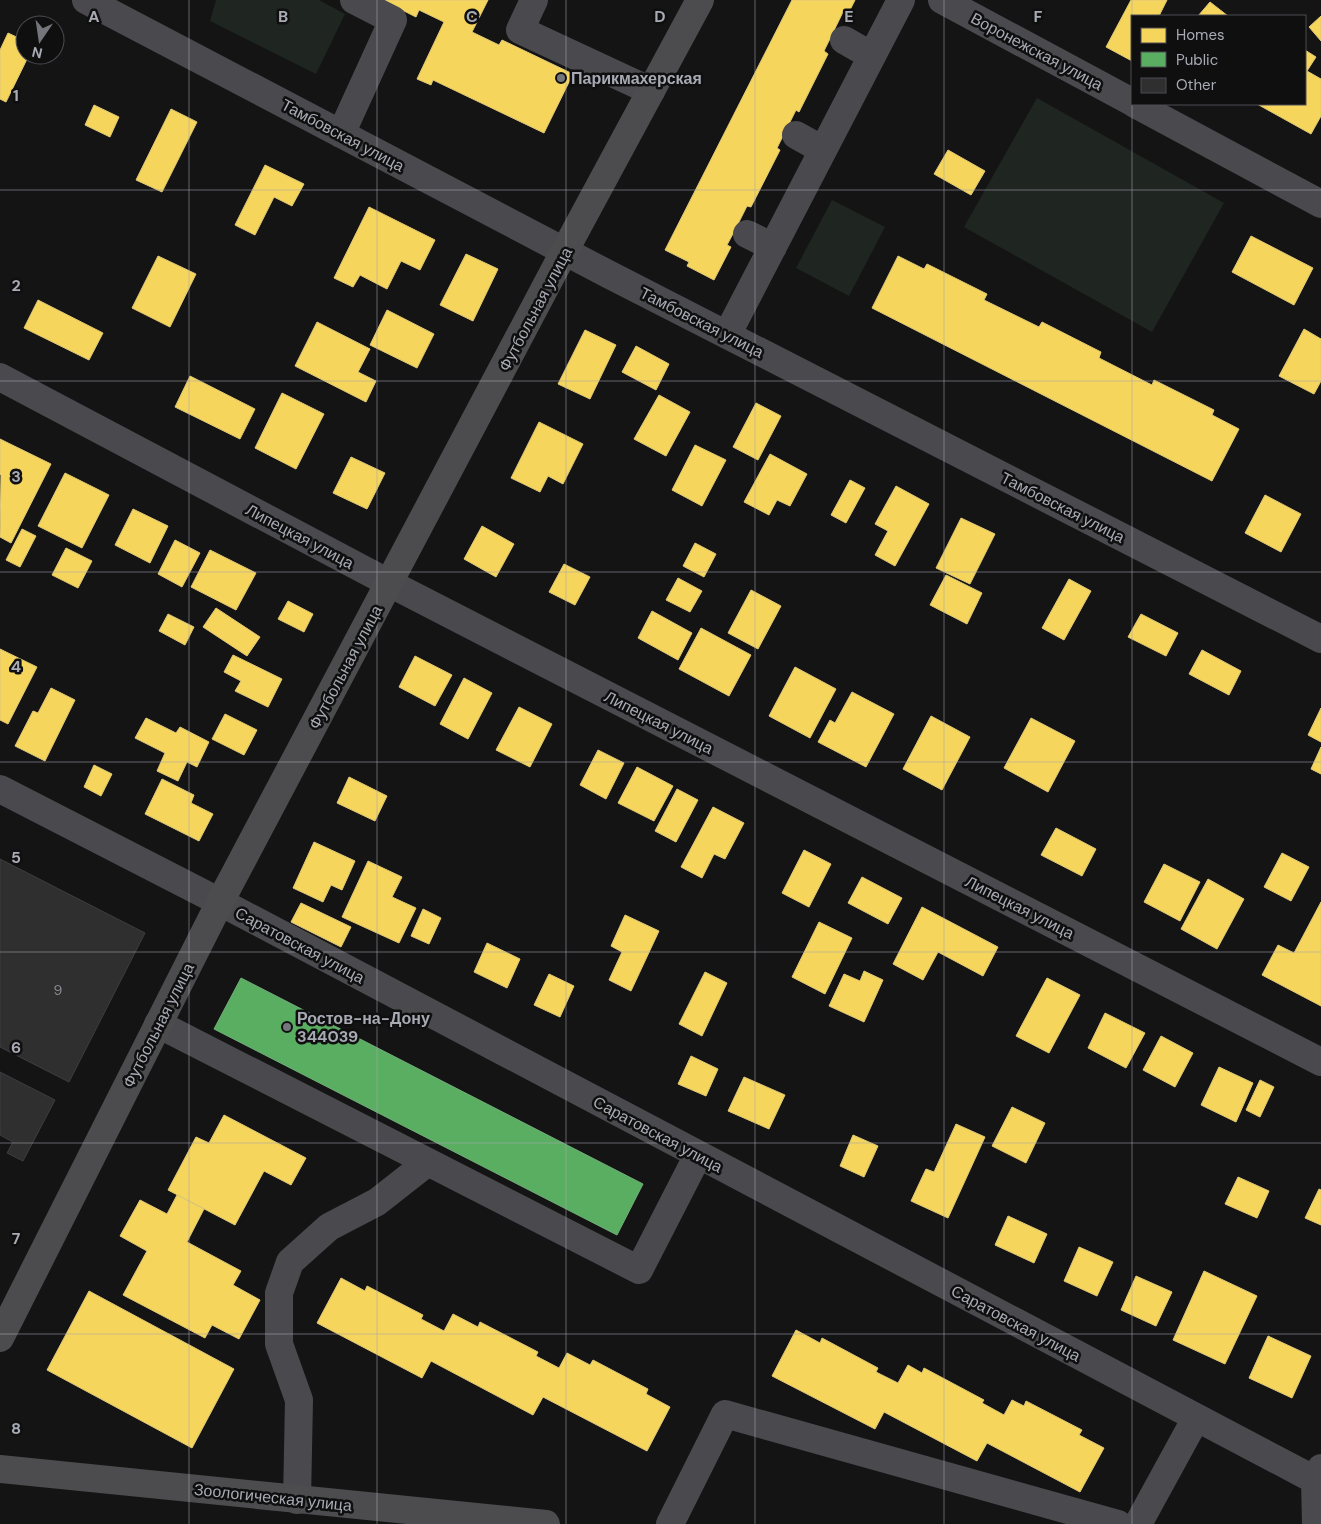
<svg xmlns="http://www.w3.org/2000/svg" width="1321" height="1524" font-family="'DM Sans',sans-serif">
<rect width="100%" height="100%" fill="#141415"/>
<path fill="#1f2520" d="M216 0H319L345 14 316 74 210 21Z
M1037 98 1224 203 1152 332 964 227Z
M832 200 885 227 849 296 796 268Z"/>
<path fill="#f6d55c" stroke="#dfc876" d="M382 0H488L472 32 499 45 502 40 573 74 544 133 433 80 431 85 417 79 444 22 419 10 416 17Z
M792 0H855L848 14 843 12 824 51 828 54 799 112 796 110 777 148 780 150 751 207 747 206 736 228 727 245 731 247 714 280 687 266 689 262 665 250Z
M1131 0H1167L1159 16H1132V61L1106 47Z
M1210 2 1228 16H1198Z
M1321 16V41L1309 27Z
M8 33 25 41V55H29L6 102 0 99V50Z
M1305 50 1316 57 1307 71 1321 79V116L1311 134 1257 104H1305Z
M94 105 119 117 110 137 85 125Z
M171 109 197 122 162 192 136 180Z
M948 150 985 171 971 195 934 174Z
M265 165 304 184 292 206 274 197 255 235 235 225Z
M369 207 435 240 420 270 401 261 387 289 360 275 353 287 334 278Z
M1251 236 1313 268 1294 305 1232 272Z
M466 254 498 269 473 321 440 305Z
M158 256 196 274 170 327 132 308Z
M898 256 924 269 927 264 987 294 984 300 1039 327 1042 322 1101 352 1099 358 1152 385 1154 380 1214 410 1212 415 1239 429 1212 481 872 308Z
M38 300 103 333 89 360 24 328Z
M387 310 434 334 417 368 370 345Z
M317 322 370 349 358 372 376 381 366 402 295 366Z
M1304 329 1321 339V381L1314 394 1279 376Z
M585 330 616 345 590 399 558 384Z
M636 346 669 364 656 390 622 372Z
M190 376 255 409 240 439 175 407Z
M282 393 324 414 296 469 255 448Z
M659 395 690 412 666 456 634 439Z
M756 403 781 416 758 460 733 447Z
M539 422 583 444 563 484 548 476 540 492 511 478Z
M0 439 51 464 11 543 0 537 1 475 0 474Z
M695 445 726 460 702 506 672 490Z
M770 454 807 474 790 506 777 500 769 515 744 502Z
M351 457 385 473 367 509 333 493Z
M65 473 109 495 82 548 38 526Z
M850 480 865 488 846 523 831 515Z
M896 486 929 504 895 566 875 555 888 531 875 524Z
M1265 495 1301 514 1281 552 1245 533Z
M133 509 168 526 150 563 115 545Z
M961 518 995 534 970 584 936 568Z
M482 526 514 544 496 577 464 559Z
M22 529 36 536 20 567 6 560Z
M175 540 200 553 182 587 158 574Z
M695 543 716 554 704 577 683 566Z
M66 548 92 561 78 588 52 575Z
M210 550 256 573 236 610 191 587Z
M564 564 590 577 575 605 549 592Z
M946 575 982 593 967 624 930 605Z
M678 578 702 591 690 612 666 600Z
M1069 579 1091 591 1064 640 1042 628Z
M751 590 781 606 758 649 728 633Z
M288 601 313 614 304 632 278 619Z
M216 608 260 637 247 656 203 627Z
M652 611 692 633 678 660 638 638Z
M168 614 194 627 185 645 159 631Z
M1141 614 1178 633 1166 656 1128 637Z
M701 628 751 655 729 696 679 669Z
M0 649 37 667 8 724 0 720Z
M1202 650 1241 671 1229 695 1189 674Z
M233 655 282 679 268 707 235 691 241 681 224 672Z
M415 656 452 675 435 706 399 687Z
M795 667 836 689 810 738 769 716Z
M464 678 492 693 468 739 440 724Z
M51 688 75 700 45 761 15 746 33 711 38 713Z
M852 692 894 714 866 767 818 742 830 720 835 723Z
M519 707 552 724 530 767 496 750Z
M1321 708V742L1308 735Z
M225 714 257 730 244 755 212 739Z
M931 716 970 737 942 790 903 769Z
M146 718 176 733 180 727 209 742 197 767 187 762 178 781 157 771 165 753 135 738Z
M1031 718 1075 741 1048 792 1004 768Z
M1321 747V774L1311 769Z
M598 750 624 763 606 799 580 785Z
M94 765 112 774 101 796 84 787Z
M637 767 673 786 654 821 618 803Z
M349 777 387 796 375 821 337 803Z
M162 779 194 795 191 803 213 814 199 841 145 814Z
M677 789 698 800 676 842 655 831Z
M713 807 744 823 725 859 714 854 702 878 681 867Z
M1056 828 1096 849 1082 876 1041 855Z
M314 842 355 861 342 890 331 885 323 902 293 888Z
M804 850 831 864 809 907 782 893Z
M1282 853 1309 867 1291 901 1264 887Z
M368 861 402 877 392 897 416 908 399 943 342 917Z
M1164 864 1200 882 1180 921 1144 902Z
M862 877 902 898 888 924 848 903Z
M1208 879 1244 899 1217 949 1181 929Z
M1321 902V1006L1262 975 1278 945 1294 953Z
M301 903 351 927 341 947 291 922Z
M922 907 998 947 983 976 938 952 923 980 893 964Z
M423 909 441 918 429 944 411 936Z
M625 915 659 931 631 991 609 980 622 952 611 946Z
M819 922 852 938 825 994 792 977Z
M487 943 520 959 507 988 474 972Z
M864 971 883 980 864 1022 829 1006 844 974 860 981Z
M705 972 727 983 702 1036 679 1024Z
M549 974 574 986 560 1017 534 1005Z
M1047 978 1080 995 1049 1053 1016 1036Z
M1105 1013 1145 1033 1126 1068 1088 1048Z
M1161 1036 1193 1053 1175 1087 1143 1070Z
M691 1056 718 1069 706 1096 678 1084Z
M1219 1067 1253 1083 1236 1122 1201 1105Z
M744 1077 785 1095 769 1129 728 1111Z
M1260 1080 1274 1087 1260 1117 1246 1110Z
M1012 1107 1045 1123 1026 1163 992 1146Z
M224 1115 306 1158 291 1185 264 1171 235 1225 168 1190 196 1137 209 1143Z
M956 1124 985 1137 948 1218 911 1201 926 1169 934 1172Z
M853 1135 878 1146 864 1177 840 1166Z
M1238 1177 1269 1191 1257 1218 1225 1204Z
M1319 1189 1321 1190V1225L1305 1218Z
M177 1195 204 1209 187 1242 241 1271 233 1285 260 1300 239 1339 212 1325 205 1338 123 1295 147 1251 120 1236 140 1200 167 1214Z
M1008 1216 1047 1234 1034 1263 995 1245Z
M1079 1247 1113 1262 1097 1296 1064 1281Z
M1204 1271 1257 1296 1225 1364 1173 1340Z
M1136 1276 1172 1292 1156 1326 1121 1310Z
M341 1278 365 1291 367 1286 423 1315 421 1319 444 1331 453 1314 478 1327 480 1322 538 1352 536 1356 559 1368 567 1353 590 1365 593 1360 648 1389 646 1394 670 1407 647 1451 543 1397 533 1415 431 1361 422 1378 317 1323Z
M89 1291 234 1369 192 1448 47 1370Z
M796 1330 820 1343 822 1338 878 1368 876 1372 898 1383 908 1365 922 1373 924 1368 984 1400 982 1403 1004 1415 1012 1400 1024 1406 1026 1401 1082 1430 1079 1435 1104 1448 1080 1492 987 1443 977 1461 884 1412 875 1429 772 1376Z
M1268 1336 1311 1356 1292 1398 1249 1378Z"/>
<path fill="#5aae61" stroke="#71ad7a" d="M241 978 643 1184 617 1235 214 1029Z"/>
<path fill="#2f2f30" stroke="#3e3e41" d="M0 859 145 933 69 1082 0 1047Z
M0 1072 55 1100 23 1161 7 1153 13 1142 0 1135Z"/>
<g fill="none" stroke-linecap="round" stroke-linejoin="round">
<path stroke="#4a4a4e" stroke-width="28" d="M86 0 608 274 1321 639
M534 0 520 30 651 91
M942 0 1132 102
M844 40 872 56
M1135 104 1321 204
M341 134 393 20 354 0
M796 135 823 150
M747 234 773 247
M727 335 901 0
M0 377 389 583 1321 1062
M0 789 220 902 1315 1480
M158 1024 639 1270 698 1155
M297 1500 299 1400 279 1344V1293L290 1262 329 1227 377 1202 428 1162
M670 1524 725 1414 1118 1524
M1138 1524 1196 1418
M1316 1524 1315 1480 1321 1468"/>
<path stroke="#4c4c4f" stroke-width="28" d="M0 1338 220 902 564 252 700 0
M0 1469 546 1524"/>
</g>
<path fill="none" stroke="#a8aab4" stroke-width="1" stroke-opacity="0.55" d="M189 0V1524M377 0V1524M566 0V1524M755 0V1524M944 0V1524M1132 0V16M1132 104V1524M0 190H1321M0 381H1321M0 572H1321M0 762H1321M0 952H1321M0 1143H1321M0 1334H1321"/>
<g fill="#74767c" stroke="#0f0f10" stroke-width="2">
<circle cx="561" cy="78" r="5"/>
<circle cx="287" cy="1027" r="5"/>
</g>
<g text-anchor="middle" stroke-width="5" stroke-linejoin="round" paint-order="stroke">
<g font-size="14" fill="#8a8b93">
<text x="58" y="995">9</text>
</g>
<g font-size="16" fill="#a8aab4" stroke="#0f0f10">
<text transform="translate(1037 51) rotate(28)" y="6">Воронежская улица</text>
<text transform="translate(343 135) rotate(28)" y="6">Тамбовская улица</text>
<text transform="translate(535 309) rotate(-62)" y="6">Футбольная улица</text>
<text transform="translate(702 322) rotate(27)" y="6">Тамбовская улица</text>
<text transform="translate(1063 507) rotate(27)" y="6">Тамбовская улица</text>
<text transform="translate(300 536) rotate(28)" y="6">Липецкая улица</text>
<text transform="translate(345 667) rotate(-62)" y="6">Футбольная улица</text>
<text transform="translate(659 722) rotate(27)" y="6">Липецкая улица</text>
<text transform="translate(1020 907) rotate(27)" y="6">Липецкая улица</text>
<text transform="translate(300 945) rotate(28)" y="6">Саратовская улица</text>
<text transform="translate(158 1025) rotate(-63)" y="6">Футбольная улица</text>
<text transform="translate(658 1134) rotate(28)" y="6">Саратовская улица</text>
<text transform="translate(1016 1323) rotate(28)" y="6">Саратовская улица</text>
<text transform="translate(273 1497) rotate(6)" y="6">Зоологическая улица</text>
</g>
<g font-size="16" font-weight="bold" fill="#a8aab4" stroke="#0f0f10" text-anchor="start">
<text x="571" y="84">Парикмахерская</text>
<text x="297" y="1024">Ростов-на-Дону<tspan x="297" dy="18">344039</tspan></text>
</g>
</g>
<g font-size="16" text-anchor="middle" font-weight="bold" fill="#a8aab4" stroke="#0f0f10" stroke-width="5" stroke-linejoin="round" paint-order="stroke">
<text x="94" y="22">A</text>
<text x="283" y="22">B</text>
<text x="472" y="22">C</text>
<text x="660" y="22">D</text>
<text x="849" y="22">E</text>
<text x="1038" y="22">F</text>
<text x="16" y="101">1</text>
<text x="16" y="291">2</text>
<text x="16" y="482">3</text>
<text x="16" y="672">4</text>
<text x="16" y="863">5</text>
<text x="16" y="1053">6</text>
<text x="16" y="1244">7</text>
<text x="16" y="1434">8</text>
</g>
<rect x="1131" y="15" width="175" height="90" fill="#0f0f10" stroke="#4c4d52"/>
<rect x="1141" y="28" width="25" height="15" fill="#f6d55c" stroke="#4c4d52"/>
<text x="1176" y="40" font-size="15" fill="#a8aab4">Homes</text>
<rect x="1141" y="52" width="25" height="15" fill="#5aae61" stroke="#4c4d52"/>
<text x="1176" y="65" font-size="15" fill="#a8aab4">Public</text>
<rect x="1141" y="78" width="25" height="15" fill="#2f2f30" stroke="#4c4d52"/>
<text x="1176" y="90" font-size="15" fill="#a8aab4">Other</text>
<g transform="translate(40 40) rotate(193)"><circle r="24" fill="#0f0f10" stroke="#4c4d52"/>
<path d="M0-4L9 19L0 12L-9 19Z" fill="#74767c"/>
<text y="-8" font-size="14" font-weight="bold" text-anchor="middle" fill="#a8aab4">N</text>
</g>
</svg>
